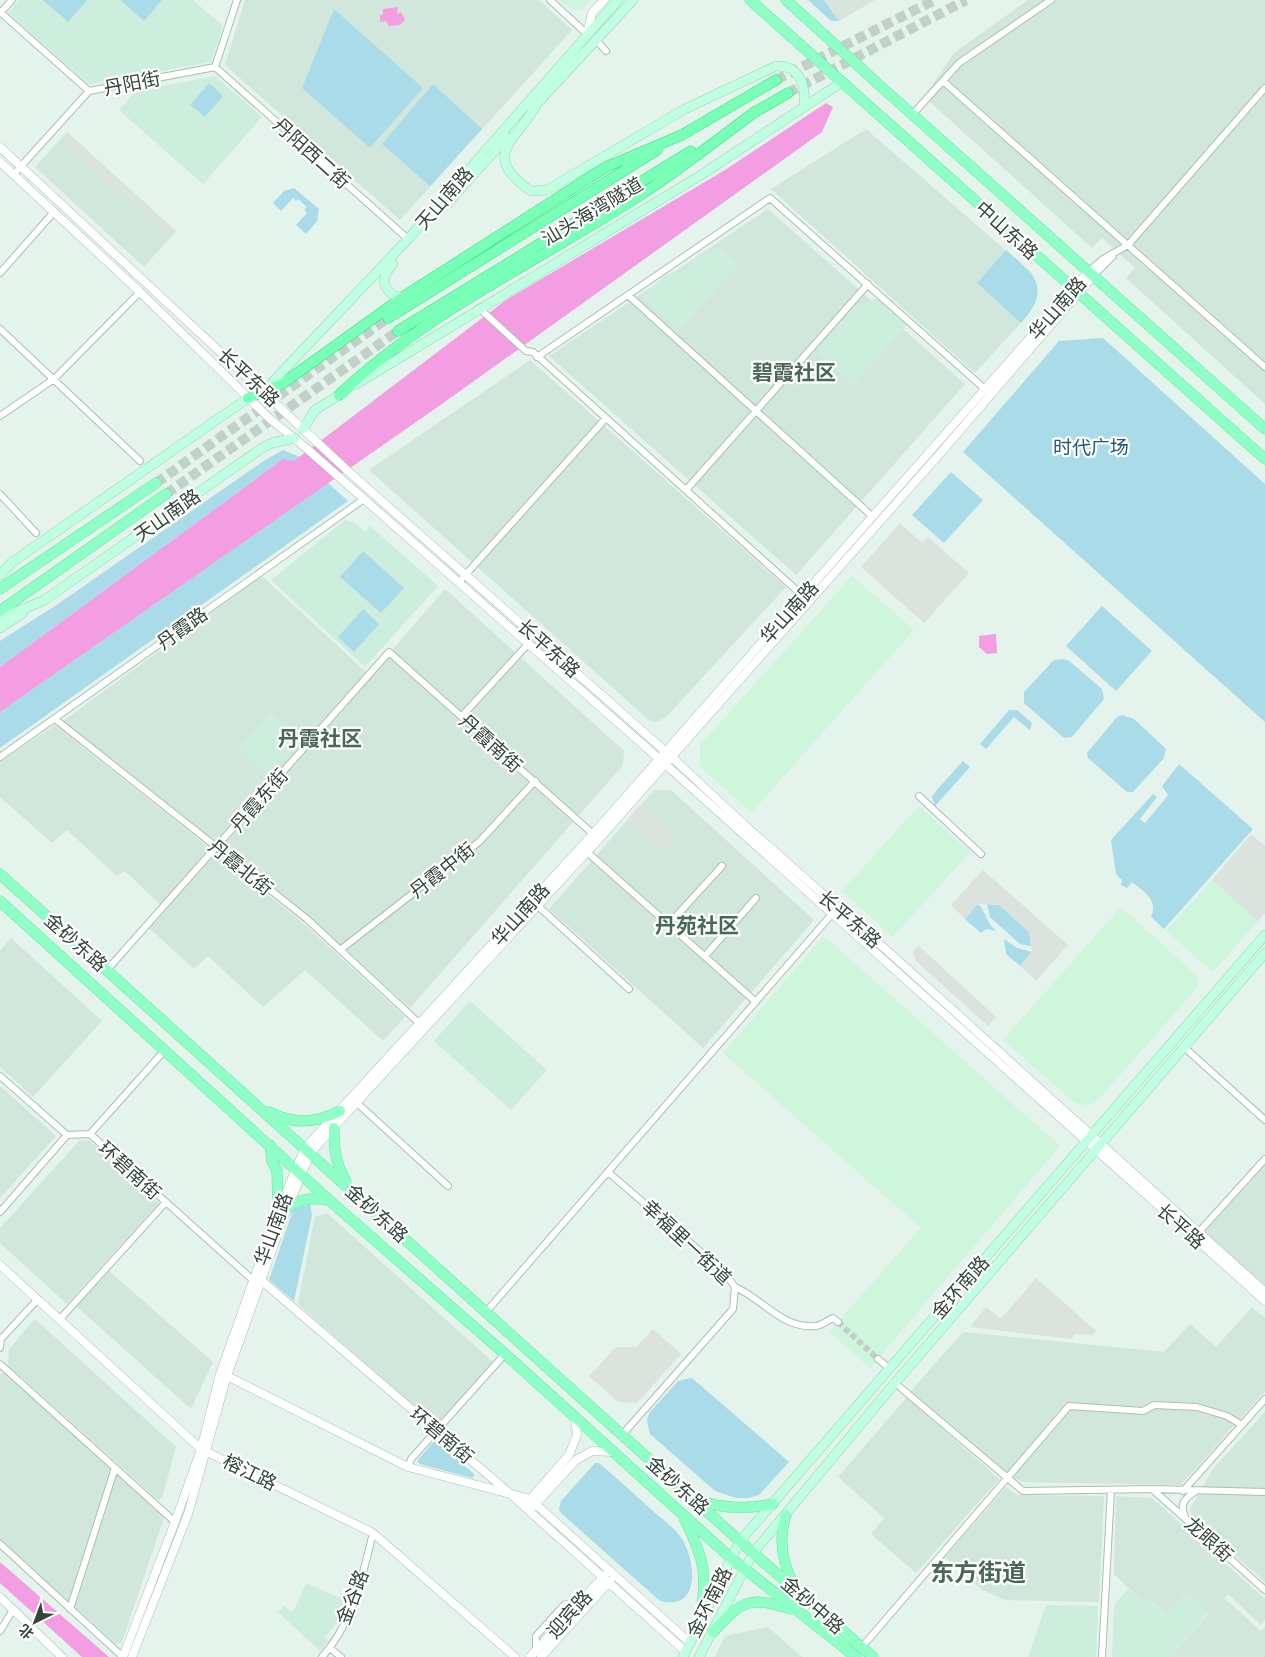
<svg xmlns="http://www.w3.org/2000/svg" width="1265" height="1657" font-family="Commissioner,'Noto Sans SC',sans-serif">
<rect width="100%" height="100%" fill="#e4f3eb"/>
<path fill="#d2e7db" d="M245 0H539L572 30 400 220 225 65Z
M1028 0H1265V404L1126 278 1135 268 1102 238 1092 248 930 102 926 94 954 53Z
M866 129 1032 273 1038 287 1036 301 1030 313 975 373 771 189Z
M67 132 176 231 144 267 35 167Z
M768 209 965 384 796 575 549 356Z
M530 360 786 587 666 717 657 722 650 721 369 470Z
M262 576 366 672 216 843 63 721Z
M445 589 624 751 623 765 410 1008 309 916 222 847Z
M55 725 302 922 405 1017 383 1041 305 970 263 1007 208 956 194 969 149 928 166 910 125 871 117 876 67 830 52 843 0 797V762Z
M654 790H671L814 920 703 1048 549 909Z
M11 938 102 1021 33 1097 0 1067V951Z
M0 1086 56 1136 0 1198Z
M89 1140 159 1203 67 1304 0 1243V1228L79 1141Z
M1265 1165V1286L1204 1233Z
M328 1214 493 1362 436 1426 298 1304 315 1216Z
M108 1270 213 1362 191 1409 75 1305Z
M1252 1307 1265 1318V1391L1181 1485 1023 1482 1006 1475 909 1393 963 1332 1164 1352 1190 1324 1216 1347Z
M35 1319 176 1447 162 1498 158 1500 8 1365 9 1349Z
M6 1372 165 1515 122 1642 116 1644 0 1540V1374Z
M907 1397 999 1479 916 1573 871 1534 884 1518 838 1477Z
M1265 1412V1582L1191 1516 1190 1509 1212 1470Z
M1006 1487 1017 1495 1104 1496 1099 1602 1005 1600 981 1589 945 1557Z
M1116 1496 1152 1498 1265 1599V1620L1261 1625 1228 1594 1224 1598 1261 1631 1265 1627V1657H1170L1209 1614 1166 1615 1149 1599 1144 1603 1114 1574Z
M768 1627 802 1657H715L725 1636Z"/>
<path fill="#cdf6dc" d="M559 0H591L581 10 571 9Z
M852 576 914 630 751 813 700 766V745Z
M919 806 970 852 893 937 842 891Z
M1212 880 1258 921 1213 972 1166 931Z
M1121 907 1196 975 1198 987 1096 1102 1086 1105 1075 1103 1003 1040Z
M824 936 1060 1146 870 1368 829 1332 921 1228 723 1053Z"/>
<path fill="#d9e4dd" d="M824 0H875L839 21Z"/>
<path fill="#cdeddd" d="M19 0H193L223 26 211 62 89 84 8 13Z
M215 76 262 117 203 184 119 110 136 91Z
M720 247 738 265 679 331 642 298 662 277 673 272 685 271 700 253Z
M880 298 908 324 853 385 815 351 856 305Z
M345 520 355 523 365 532 370 526 438 586 365 667 271 580Z
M271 712 302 740 270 776 239 748Z
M470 1001 547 1070 511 1110 434 1041Z
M306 1583 345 1600 334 1626 325 1637 329 1641 320 1651 278 1612 284 1606 291 1612 297 1605Z
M1128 1589 1144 1603 1148 1599 1166 1615 1186 1592 1209 1613 1170 1657H1112L1114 1605Z
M1046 1605 1098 1606 1096 1657H1028Z"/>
<path fill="#aadbe9" d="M43 0H87L68 22Z
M120 0H162L144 21Z
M808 0H824L839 21H831Z
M334 9 423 88 370 148 302 88Z
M209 83 223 96 205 117 190 105Z
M433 84 482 129 430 186 382 144Z
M294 188 319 209 317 221 306 234 296 225 307 213 304 210 307 207 298 199 296 201 293 198 281 211 273 203 284 191Z
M1006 250C1035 275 1052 288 1021 323L977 283Z
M1103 338 1265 484V722L963 452 1059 341Z
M283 450 300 457 294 461 279 462 0 667V641L58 604 265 460Z
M951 472 983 500 944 543 912 515Z
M328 483 348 501 0 748V712Z
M363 551 404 588 381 613 340 577Z
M1102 606 1152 651 1116 691 1066 646Z
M363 609 379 624 354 652 338 637Z
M1062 659 1068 660 1102 689 1104 699 1072 737 1064 738 1024 703V692L1054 660Z
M1009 710H1017L1032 723 1030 730 1014 717 986 749 980 744Z
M1122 715 1134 719 1166 749 1164 758 1133 792H1127L1088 758 1087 753 1117 717Z
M963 761 970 767 935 806 932 797 935 792Z
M1179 764 1253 829 1164 929 1151 917C1159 900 1144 892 1132 882L1127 888 1121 885 1122 880 1116 874 1111 840 1153 794 1157 797 1140 819 1145 823 1166 798 1168 795 1162 786Z
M978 904C986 911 985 921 996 931L986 929 981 933 965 919Z
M987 904 999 905 1029 932 1031 946 1020 944 990 917Z
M1004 939 1017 948 1032 952 1020 966 1006 954Z
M310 1204 312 1215 294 1301 269 1280 292 1213 296 1208Z
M692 1378 789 1462 759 1495 748 1498H736L715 1491 650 1434 648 1426 647 1419 650 1412 678 1381Z
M435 1440 475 1475 472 1478 420 1464 417 1461Z
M595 1463H599C618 1479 636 1496 654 1512 663 1520 675 1528 682 1539 696 1562 701 1611 660 1601L562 1514 559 1510 561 1501Z"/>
<path fill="#dce3df" d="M68 136 173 230 167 236 64 141Z
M900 523 922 543 928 537 969 573 924 623 861 567Z
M640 805 675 838 663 851 628 819Z
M1251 834 1265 846V913L1258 921 1212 880Z
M983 870 1068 945 1036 981 1020 966 1032 952 1029 932 999 905 978 904 965 919 951 905Z
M918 945 996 1017 988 1026 916 961 913 953Z
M1036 1278 1096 1331 1093 1335 1074 1334 1072 1339 970 1327 986 1307 1001 1319Z
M653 1329 681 1354 637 1403 618 1402 589 1376 616 1347H637Z"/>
<path fill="#f39de2" d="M398 7 397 14 401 12 405 20 400 25 389 26 386 21 380 22V16L383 14V9Z
M826 103 833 107 822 132 439 406 0 712V667L279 462 283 459 294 461 506 300 725 170Z
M996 634 997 653 987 654 979 647V636Z
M0 1562 109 1657H82L0 1583Z"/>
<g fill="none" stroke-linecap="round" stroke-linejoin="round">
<path stroke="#c1d0c8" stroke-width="6" stroke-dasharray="6 3" stroke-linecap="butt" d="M838 1322 878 1359"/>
<path stroke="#c1d0c8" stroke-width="10" stroke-dasharray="10 5" stroke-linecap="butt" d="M776 80 935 0
M788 93 966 0
M156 483 388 318
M166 494 398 331"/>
<defs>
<path id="minor" d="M550 0 587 34
M0 12 89 91
M1 12 12 0
M595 39 606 51
M215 67 408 239
M943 81 1265 367
M912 115 959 63 1051 0
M14 174 89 91 215 67 237 0
M1088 272 1103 259 1128 245 1265 88
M0 273 54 212
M1093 276 1113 256
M628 295 873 517
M479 308 526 351 533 352 803 596
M0 329 140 461
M537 357 770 198 986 390
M0 416 54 379 140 292
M686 490 868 284
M0 494 36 533
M459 582 606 418
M462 716 528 644
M55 719 307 919 420 1024
M0 757 364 499
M919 796 981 854
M587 852 756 1002
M538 906 629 989
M669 924 722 866
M340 950 479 842 535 781
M705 956 756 898
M107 970 389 652 593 834
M1185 1048 1265 1120
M0 1076 67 1135 90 1134 254 1281
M357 1103 448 1186
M90 1134 165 1050
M608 1172 724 1272 735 1287 733 1309 622 1435
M0 1212 67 1135
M1198 1233 1265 1159
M735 1287C763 1299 782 1329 815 1326 821 1326 828 1320 833 1318L838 1322
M486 1312 832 914
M60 1319 166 1202
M0 1348 1 1339 38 1299
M878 1359 890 1369
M0 1364 175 1522
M895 1383 1023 1491 1152 1489 1265 1492
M408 1467 411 1459 505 1354
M1152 1489 1265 1590
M1183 1491 1265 1399
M1185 1517C1179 1504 1185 1498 1196 1491
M0 1544 123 1657
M70 1609 115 1468
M0 1631 13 1610
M862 1647 1069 1406 1143 1411 1154 1405 1197 1407 1227 1416 1242 1425
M330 1648 341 1657
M536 1651V1636L564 1605 582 1600
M322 1657C353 1623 362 1577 373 1533
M1102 1657 1111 1490"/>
<path id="tertiary" d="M587 34 592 13 604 0
M0 147 349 472 665 751 749 829 892 955 1265 1292
M0 162 140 292 270 419 306 448 665 764 1265 1301
M0 1265 201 1449 373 1533 515 1657
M262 1281 507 1491 685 1651
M227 1376 408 1467 530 1499 689 1642
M528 1502 569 1455 577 1435 575 1418
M534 1506 576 1460 592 1451 613 1452
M0 1597 62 1657
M123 1657 175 1522 201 1449 220 1374 278 1211 305 1148 593 834 1088 272
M132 1657 188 1514 227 1376 285 1214 311 1152 599 839 944 449 1093 276
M530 1657 605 1575
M541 1657 610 1581"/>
<path id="secondary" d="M537 104C516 142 479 155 531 191L547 190 685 109 776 66C801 65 806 87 804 107
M534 107 633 0
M447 204 507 137
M393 264C381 277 381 285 394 296L403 297
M355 385 701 175 842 82
M264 391 408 239 618 0
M303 429 315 410 344 392
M0 575 11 563 248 398
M0 618 43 601 262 448 272 443 295 438
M0 628 23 613
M683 1657 740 1541 1265 935
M699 1657 753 1553 895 1383 1265 953"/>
<path id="primary" d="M750 0 1265 459
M786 0 852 60
M877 83 1265 429
M0 589 156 483
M0 611 166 494
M0 874 753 1553 873 1657
M0 901 329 1200 505 1354 731 1558 856 1657
M269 1112C295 1125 315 1123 340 1111
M334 1128C334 1148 335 1163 346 1181
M270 1145 272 1161 277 1171 278 1211
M288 1208C301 1197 313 1198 329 1200
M698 1500C722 1509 748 1509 773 1504
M786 1515C778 1540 782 1562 794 1585
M685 1520C706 1562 707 1576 700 1622
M713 1632C742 1600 749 1596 791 1609"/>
<path id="trunk" d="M750 115 788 93
M680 136 776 80
M388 318 657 150
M398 331 691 151
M339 395C426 312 539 261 639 196 679 170 717 140 756 111
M248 398 282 384 403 297 606 167 684 134"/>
</defs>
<use href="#minor" stroke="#a9c1b3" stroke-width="8"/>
<use href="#tertiary" stroke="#a9c1b3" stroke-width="9"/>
<use href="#secondary" stroke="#91d5b4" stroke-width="10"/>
<use href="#primary" stroke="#5de89f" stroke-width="11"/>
<use href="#trunk" stroke="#2de378" stroke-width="11"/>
<use href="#minor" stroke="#fff" stroke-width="6"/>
<use href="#tertiary" stroke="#fff" stroke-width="8"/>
<use href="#secondary" stroke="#c1ffe3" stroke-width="9"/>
<use href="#primary" stroke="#90ffc7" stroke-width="10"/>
<use href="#trunk" stroke="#79ffb8" stroke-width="10"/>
<defs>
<path id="primary-bridge" d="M852 60 877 83"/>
</defs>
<use href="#primary-bridge" stroke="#5de89f" stroke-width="11" stroke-linecap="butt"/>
<use href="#primary-bridge" stroke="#90ffc7" stroke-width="10"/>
</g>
<g text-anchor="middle" stroke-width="4.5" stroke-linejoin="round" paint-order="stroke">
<g font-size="19" fill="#34453a" stroke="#fff">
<text transform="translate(132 83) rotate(-11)" y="7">丹阳街</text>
<text transform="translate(312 153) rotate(42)" y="7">丹阳西二街</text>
<text transform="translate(444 198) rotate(-49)" y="7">天山南路</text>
<text transform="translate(592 211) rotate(-31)" y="7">汕头海湾隧道</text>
<text transform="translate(1007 230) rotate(42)" y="7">中山东路</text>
<text transform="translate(1057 308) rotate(-49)" y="7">华山南路</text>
<text transform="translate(249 377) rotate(43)" y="7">长平东路</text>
<text transform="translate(167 515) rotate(-35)" y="7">天山南路</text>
<text transform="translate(789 612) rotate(-48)" y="7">华山南路</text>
<text transform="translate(182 628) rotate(-36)" y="7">丹霞路</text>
<text transform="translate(549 648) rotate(42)" y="7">长平东路</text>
<text transform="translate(491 743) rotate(42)" y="7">丹霞南街</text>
<text transform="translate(259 800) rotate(-49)" y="7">丹霞东街</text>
<text transform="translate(241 867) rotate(39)" y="7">丹霞北街</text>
<text transform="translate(442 870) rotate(-38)" y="7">丹霞中街</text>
<text transform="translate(520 914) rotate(-48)" y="7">华山南路</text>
<text transform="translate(850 919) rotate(41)" y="7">长平东路</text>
<text transform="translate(76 942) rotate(42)" y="7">金砂东路</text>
<text transform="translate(130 1170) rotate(42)" y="7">环碧南街</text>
<text transform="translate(377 1213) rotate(42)" y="7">金砂东路</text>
<text transform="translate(1181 1226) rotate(42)" y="7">长平路</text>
<text transform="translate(273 1229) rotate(-70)" y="7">华山南路</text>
<text transform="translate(687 1242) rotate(43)" y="7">幸福里一街道</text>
<text transform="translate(960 1287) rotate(-49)" y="7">金环南路</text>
<text transform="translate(442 1435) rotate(40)" y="7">环碧南街</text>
<text transform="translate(250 1472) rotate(26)" y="7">榕江路</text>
<text transform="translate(678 1485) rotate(42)" y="7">金砂东路</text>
<text transform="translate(1209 1539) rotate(42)" y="7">龙眼街</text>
<text transform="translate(352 1597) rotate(-69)" y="7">金谷路</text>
<text transform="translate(709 1602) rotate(-63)" y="7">金环南路</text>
<text transform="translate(813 1605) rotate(41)" y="7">金砂中路</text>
<text transform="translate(569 1614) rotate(-48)" y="7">迎宾路</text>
</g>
<g font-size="19" fill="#255778" stroke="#fff">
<text x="1091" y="454">时代广场</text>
</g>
<g font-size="21" font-weight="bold" fill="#4a6856" stroke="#fff">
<text x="794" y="380">碧霞社区</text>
<text x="320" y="746">丹霞社区</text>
<text x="697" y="933">丹苑社区</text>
</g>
<g font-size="24" font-weight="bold" fill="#4a6856" stroke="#fff">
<text x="978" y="1581">东方街道</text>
</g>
</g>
<g transform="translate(35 1622) rotate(222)" stroke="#ffffff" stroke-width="4" paint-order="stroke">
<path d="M0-4L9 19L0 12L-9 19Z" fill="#34453a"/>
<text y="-8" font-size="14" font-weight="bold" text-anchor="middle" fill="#34453a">北</text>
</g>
</svg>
